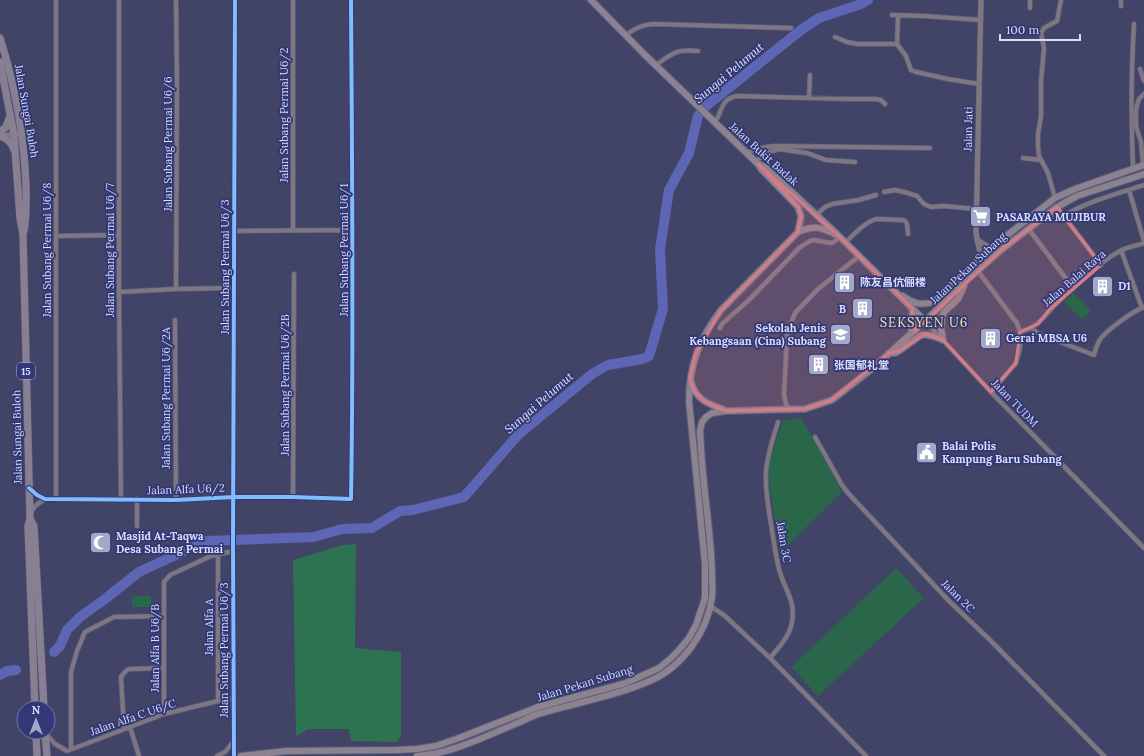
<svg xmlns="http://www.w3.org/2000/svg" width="1144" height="756" font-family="Lora,'Noto Sans SC',serif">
<rect width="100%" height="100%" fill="#414466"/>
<path fill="#2a6649" d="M1073 293 1091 310 1082 320 1064 302Z
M801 418 815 441 842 492 780 553 768 477 770 459 783 420Z
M896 568 924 598 818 696 791 667Z
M132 596H151V607H132Z"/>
<path fill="#2d7351" d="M356 544 355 648 401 652V735L397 742 351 741 349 729H308L296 736 293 560 343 545Z"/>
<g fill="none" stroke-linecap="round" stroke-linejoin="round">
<path stroke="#5c66b5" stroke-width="10" d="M54 652 60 646 67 630 80 617 105 599 139 572 206 541 314 537 342 529 372 528 400 511 413 510 464 497 518 435 592 374 608 365 642 359 649 356 663 309 660 249 669 190 689 153 698 116 706 106 801 30 819 18 861 4 868 0
M0 675 7 671 16 670"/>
<defs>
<path id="minor" d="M56 0V499
M119 0V292L121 499
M293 0V231
M1121 0V6
M1030 8V0
M892 15 924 16 981 20
M898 16 897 44 906 56 911 70 916 72 948 79 979 84
M626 35C636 28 641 25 654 24L791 28
M835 37 847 42 857 44H897
M656 65C673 53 676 49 698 51
M1140 69 1144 81
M809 98 810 75
M715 122C723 111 720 99 737 96L848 99H875L881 100 885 104
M2 135 22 134
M747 153C757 148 765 147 776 146L930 148
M1023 158 1041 160
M756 161 769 152 779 149 807 153 826 160 855 162
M1143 166 1141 142 1136 126V109L1139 99 1144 94
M1133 169C1131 121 1131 73 1134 24
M1129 190 1144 241
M884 192 895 190 908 193 917 196 924 204 931 207 943 206 976 209
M1055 198 1048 173 1039 156 1038 147V134L1041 116V81L1044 48 1041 33 1044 28 1057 21 1061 0
M1057 207 1101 265
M816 215 825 207 832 204 859 200 876 195
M1064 216C1088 201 1117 194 1144 185
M1028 228 1073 288
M235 231 353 230
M56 236 119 235
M846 242C854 234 864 223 876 219L903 220 905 221 907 224 908 234
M1121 250 1142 308
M978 271 1010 314 1017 323 1020 332V348L1016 363 991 392
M176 289 177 82 176 0
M119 292 176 289 234 288
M175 320 176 500
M925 321 991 392 1144 548
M720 328 722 324 750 299 800 247 810 241 814 240 830 243 834 242 840 237
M1031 328 1039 334 1094 355C1095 351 1097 345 1099 341 1105 331 1133 311 1144 307
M1020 332C1041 326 1045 314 1060 300 1077 283 1100 262 1120 251 1127 247 1136 246 1144 243
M790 410 786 404 784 395 787 337 788 331 795 313 817 290 859 256
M815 437 842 485 848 493 949 601 991 641 1104 756
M30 489 37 495 45 499 176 500 234 497H293L351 499C354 333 352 166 351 0
M293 497 294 274
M137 499V526
M31 512 36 505 45 499
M710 606 724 615 770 658 866 756
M770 658C779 647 790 636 792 622 796 600 784 589 779 569 775 553 773 535 770 518 768 504 765 487 766 472 767 455 773 439 778 422
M218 701V554
M164 714V582L170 575 211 556 233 551
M130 727 139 756
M124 729 121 677 125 672 129 669 164 668
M46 734 55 744 67 751 164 714 218 701 234 698
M71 749V672L77 651 85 632 114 617 164 616
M217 756 225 752 234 741
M234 756 233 545 235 0"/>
<path id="tertiary" d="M981 0 976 233 979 248 982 257
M977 240 992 249"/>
<path id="secondary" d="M591 0 644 54 758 164 765 167 839 236 925 321
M758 164 761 169 798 207 801 216 798 232
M903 296C912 303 922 306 932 302L1006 236 1055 198 1075 189 1144 165
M911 334 913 320 912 308
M889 353H895L899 351 921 335C929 334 936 337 943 340L941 328 942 317 944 312 958 299 964 286
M691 382C696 400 708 404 725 410
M241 756 287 751 397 750 417 749 436 746 459 738 538 707 626 683 659 668 670 659 678 651 689 638 696 625 705 598V564L689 401C689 364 700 338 721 310L798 232C815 224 822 228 839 236
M417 756C451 754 488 735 520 722 528 718 536 714 545 712 581 702 618 695 652 680 683 666 708 631 712 597 713 589 712 581 712 573 711 531 703 489 701 447L700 431 702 422 706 417 712 413 726 411 805 409 832 400 872 369 925 321 965 282 1001 250 1057 207 1077 196 1144 174"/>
<path id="trunk" d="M0 38C15 85 24 136 26 185 26 201 27 216 24 231
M0 62 14 135 20 218 23 235 30 519 28 526 35 708
M0 132 6 127 10 116
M0 136C8 139 11 142 14 150
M30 519 34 526 44 708
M36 732 37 756
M45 732 47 756"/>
</defs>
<use href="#minor" stroke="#5d5f7b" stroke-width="5.5"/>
<use href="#tertiary" stroke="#5d5f7b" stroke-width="6"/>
<use href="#secondary" stroke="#5d5f7b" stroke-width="8"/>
<use href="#trunk" stroke="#5d5f7b" stroke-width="8"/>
<use href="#minor" stroke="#7f7682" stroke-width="4"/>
<use href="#tertiary" stroke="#7f7682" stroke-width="5"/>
<use href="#secondary" stroke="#8d828f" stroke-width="6"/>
<use href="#trunk" stroke="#887f92" stroke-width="7"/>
<defs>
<path id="cycleway" d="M29 488 37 495 45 499 176 500 234 497H293L351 499C354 333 352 166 351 0
M234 756 233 545 235 0"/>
</defs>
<use href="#cycleway" stroke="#323775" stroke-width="6"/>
<use href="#cycleway" stroke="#80bcff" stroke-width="4"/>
</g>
<path fill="#d77a87" fill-opacity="0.2" stroke="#d77a87" stroke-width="3" stroke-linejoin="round" d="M758 164 839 236 912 308 915 331 1001 250 1057 207 1101 265 1050 309 1038 324 1020 332 1016 363 991 392 943 340 925 334 899 351 889 353 832 400 805 409 726 411 705 402 694 391 690 379 695 355 721 310 798 232 801 216 798 207Z"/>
<defs>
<symbol id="supermarket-square" viewBox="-11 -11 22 22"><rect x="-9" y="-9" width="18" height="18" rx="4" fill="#a3a8c8" stroke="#323775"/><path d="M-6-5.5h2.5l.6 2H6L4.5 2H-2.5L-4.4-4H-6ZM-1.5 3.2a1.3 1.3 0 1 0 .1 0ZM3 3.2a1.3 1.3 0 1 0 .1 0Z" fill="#fff"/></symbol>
<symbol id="building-square" viewBox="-11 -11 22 22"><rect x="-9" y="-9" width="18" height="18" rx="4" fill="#a3a8c8" stroke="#323775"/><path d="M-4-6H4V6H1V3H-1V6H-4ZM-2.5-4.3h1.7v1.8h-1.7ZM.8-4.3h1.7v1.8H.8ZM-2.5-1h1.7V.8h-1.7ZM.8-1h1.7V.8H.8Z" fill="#fff"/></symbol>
<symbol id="school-square" viewBox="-11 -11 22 22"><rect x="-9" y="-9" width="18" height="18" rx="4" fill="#a3a8c8" stroke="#323775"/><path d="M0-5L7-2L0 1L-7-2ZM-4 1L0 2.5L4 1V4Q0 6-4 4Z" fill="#fff"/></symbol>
<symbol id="civic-square" viewBox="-11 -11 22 22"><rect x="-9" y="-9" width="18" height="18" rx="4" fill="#a3a8c8" stroke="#323775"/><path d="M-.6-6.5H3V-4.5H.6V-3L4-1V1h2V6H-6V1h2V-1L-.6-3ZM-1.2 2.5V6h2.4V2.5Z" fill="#fff"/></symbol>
<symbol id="mosque-square" viewBox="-11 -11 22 22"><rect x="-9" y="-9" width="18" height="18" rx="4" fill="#a3a8c8" stroke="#323775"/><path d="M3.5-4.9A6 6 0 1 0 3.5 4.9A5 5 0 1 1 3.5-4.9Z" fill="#fff"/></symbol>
</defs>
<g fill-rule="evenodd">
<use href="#supermarket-square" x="968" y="204" width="25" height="25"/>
<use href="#building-square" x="832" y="270" width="25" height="25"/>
<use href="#building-square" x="1090" y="274" width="25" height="25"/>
<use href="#building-square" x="850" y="296" width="25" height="25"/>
<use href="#school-square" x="828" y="322" width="25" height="25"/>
<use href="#building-square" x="978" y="326" width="25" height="25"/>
<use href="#building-square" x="806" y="352" width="25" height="25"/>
<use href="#civic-square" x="914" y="440" width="25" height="25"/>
<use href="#mosque-square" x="88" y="530" width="25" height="25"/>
</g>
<g text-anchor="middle" stroke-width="3.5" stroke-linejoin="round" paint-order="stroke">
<rect fill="#323775" stroke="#a6acd4" stroke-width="1" x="17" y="363" width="18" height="16" rx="3"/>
<g font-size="10" font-weight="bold" fill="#d8defc">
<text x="26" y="375">15</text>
</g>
<g font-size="11" fill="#d8defc" stroke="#323775">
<text transform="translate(27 111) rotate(80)" y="4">Jalan Sungai Buloh</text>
<text transform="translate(284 115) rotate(-90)" y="4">Jalan Subang Permai U6/2</text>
<text transform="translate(968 129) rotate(-89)" y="4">Jalan Jati</text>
<text transform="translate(168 144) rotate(-90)" y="4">Jalan Subang Permai U6/6</text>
<text transform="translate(764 154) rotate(42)" y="4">Jalan Bukit Badak</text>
<text transform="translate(47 250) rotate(-90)" y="4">Jalan Subang Permai U6/8</text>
<text transform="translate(110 250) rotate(-90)" y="4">Jalan Subang Permai U6/7</text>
<text transform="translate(344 250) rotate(-90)" y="4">Jalan Subang Permai U6/1</text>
<text transform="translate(225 267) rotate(-90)" y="4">Jalan Subang Permai U6/3</text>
<text transform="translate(968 268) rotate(-43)" y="4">Jalan Pekan Subang</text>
<text transform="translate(1074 278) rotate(-41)" y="4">Jalan Balai Raya</text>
<text transform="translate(285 385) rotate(-90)" y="4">Jalan Subang Permai U6/2B</text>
<text transform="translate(166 398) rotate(-90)" y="4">Jalan Subang Permai U6/2A</text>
<text transform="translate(1015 403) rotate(46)" y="4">Jalan TUDM</text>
<text transform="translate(17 437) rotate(-91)" y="4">Jalan Sungai Buloh</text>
<text transform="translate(186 489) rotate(-2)" y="4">Jalan Alfa U6/2</text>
<text transform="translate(784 542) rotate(80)" y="4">Jalan 3C</text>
<text transform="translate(958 596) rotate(45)" y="4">Jalan 2C</text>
<text transform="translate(209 627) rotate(-90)" y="4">Jalan Alfa A</text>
<text transform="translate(155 648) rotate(-90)" y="4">Jalan Alfa B U6/B</text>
<text transform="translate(224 650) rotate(-90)" y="4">Jalan Subang Permai U6/3</text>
<text transform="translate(585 683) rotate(-17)" y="4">Jalan Pekan Subang</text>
<text transform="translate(133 717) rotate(-19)" y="4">Jalan Alfa C U6/C</text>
</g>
<g font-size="11" font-weight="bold" fill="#d8defc" stroke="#323775" text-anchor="start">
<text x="996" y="221">PASARAYA MUJIBUR</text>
<text x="860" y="286">陈友昌伉俪楼</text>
<text x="1118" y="290">D1</text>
<text x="846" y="313" text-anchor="end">B</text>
<text x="826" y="332" text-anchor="end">Sekolah Jenis<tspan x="826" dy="13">Kebangsaan (Cina) Subang</tspan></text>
<text x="1006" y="342">Gerai MBSA U6</text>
<text x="834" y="369">张国郁礼堂</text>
<text x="942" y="450">Balai Polis<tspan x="942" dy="13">Kampung Baru Subang</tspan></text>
<text x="116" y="540">Masjid At-Taqwa<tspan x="116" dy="13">Desa Subang Permai</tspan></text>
</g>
<g font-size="12" font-style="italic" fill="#dee3fa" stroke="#323775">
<text transform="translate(729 73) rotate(-40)" y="4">Sungai Pelumut</text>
<text transform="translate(539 403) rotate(-41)" y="4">Sungai Pelumut</text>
</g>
<g font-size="13" letter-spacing="1" fill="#f8e596" stroke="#323775">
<text x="924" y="327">SEKSYEN U6</text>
</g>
</g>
<g transform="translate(36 720)"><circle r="19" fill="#323775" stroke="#747aab"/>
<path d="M0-3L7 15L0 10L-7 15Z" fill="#a3a8c8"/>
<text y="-6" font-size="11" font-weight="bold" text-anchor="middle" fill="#d8defc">N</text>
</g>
<path d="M1000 34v6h80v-6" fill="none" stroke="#d8defc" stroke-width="2"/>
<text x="1006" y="34" font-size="12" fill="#d8defc" stroke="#323775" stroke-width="3" paint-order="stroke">100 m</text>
</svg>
